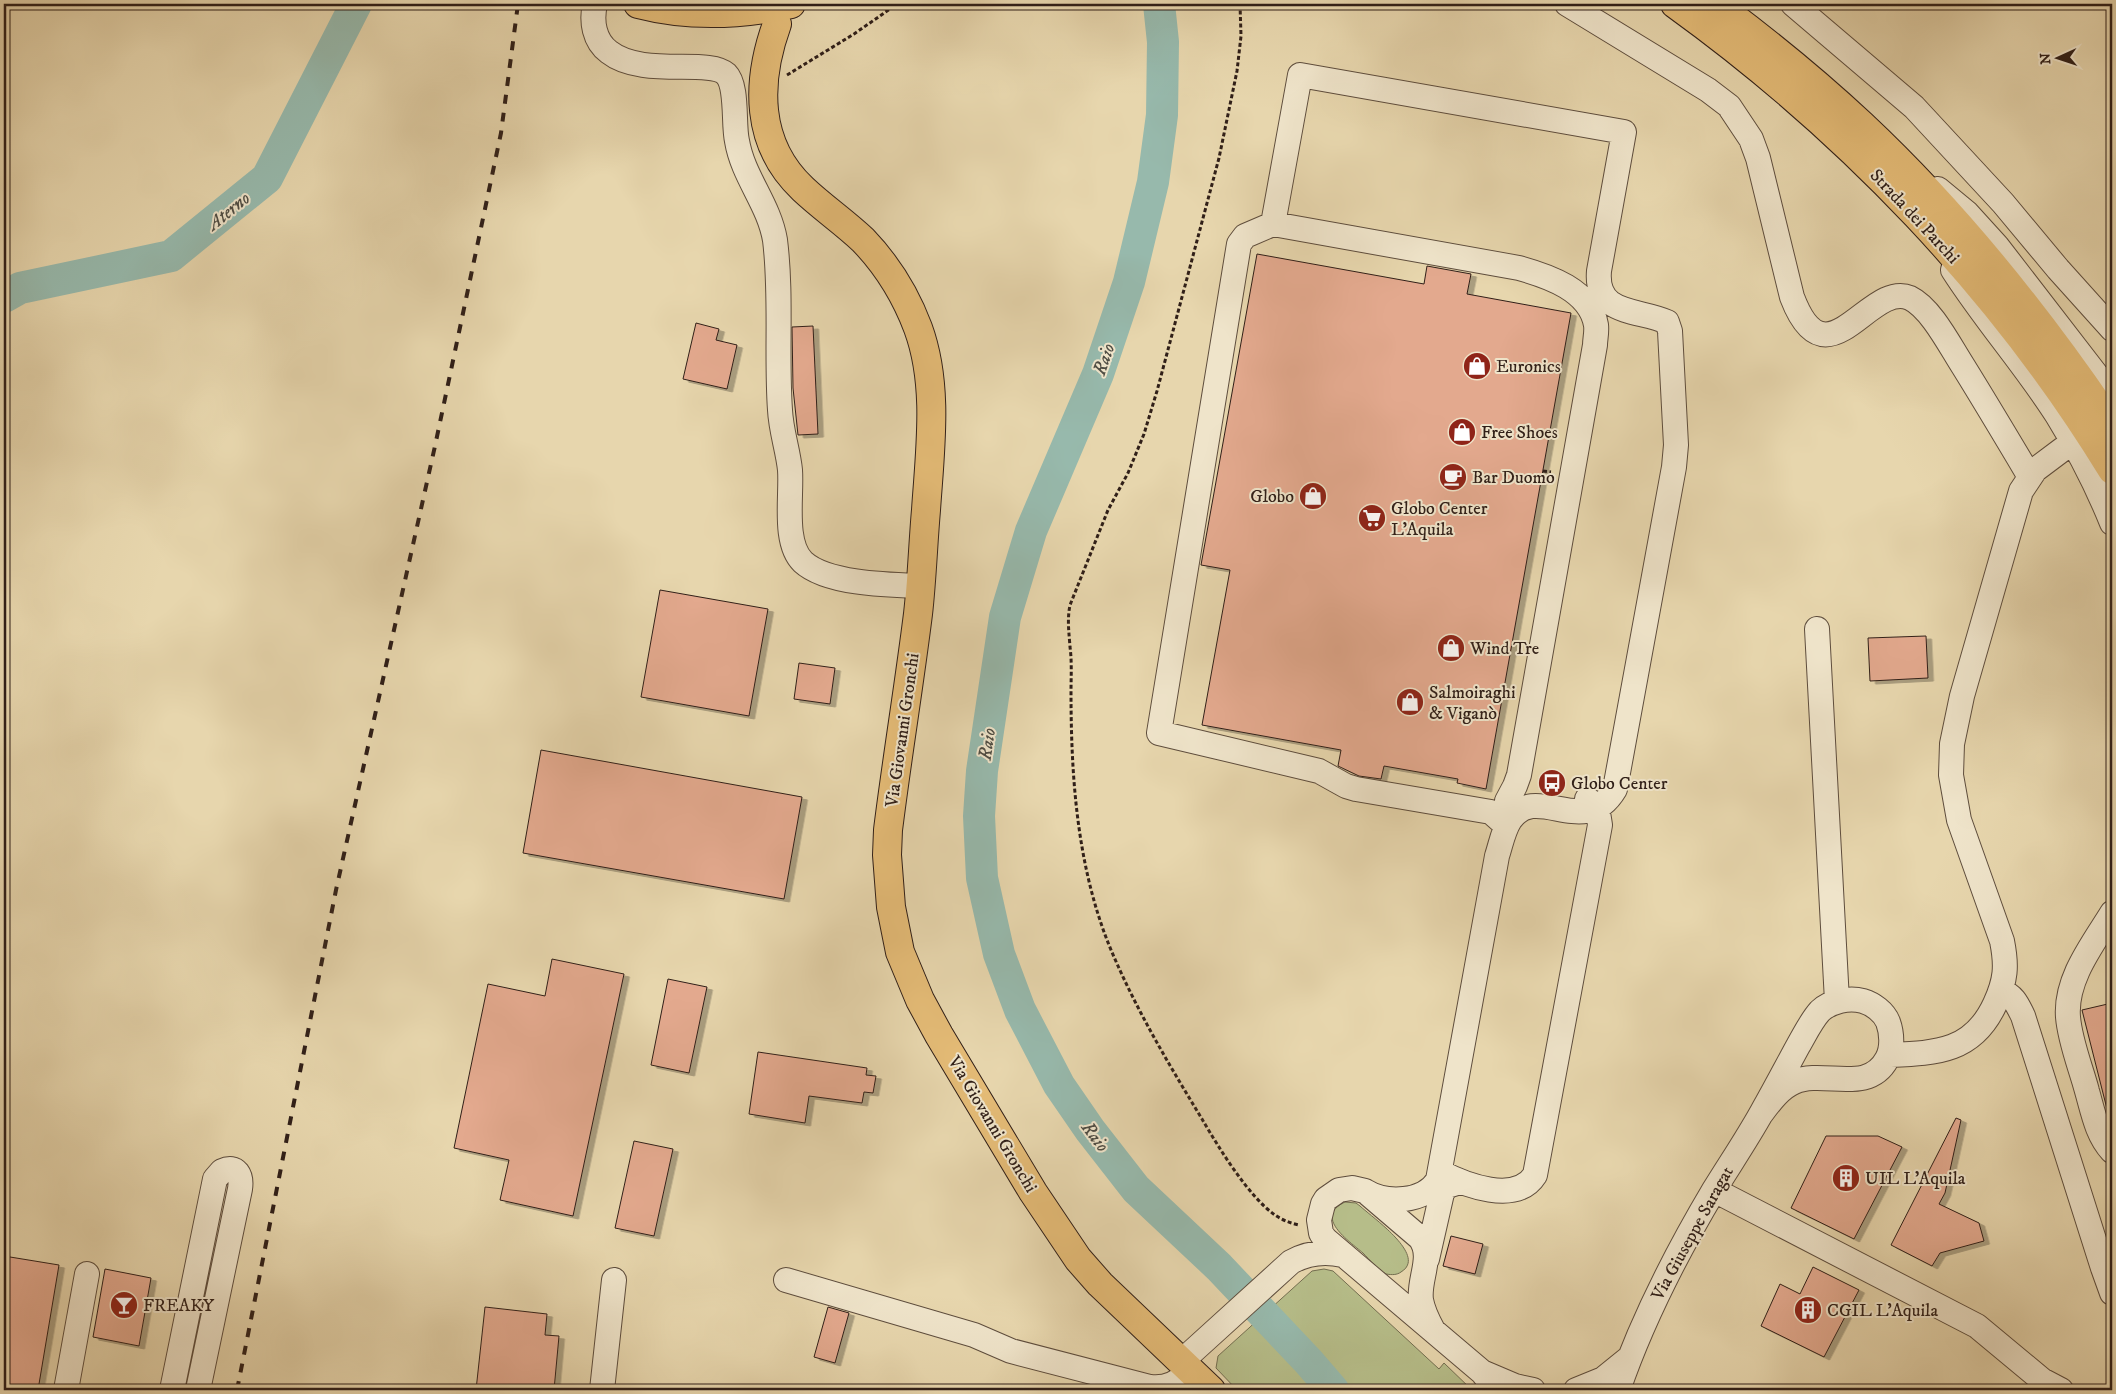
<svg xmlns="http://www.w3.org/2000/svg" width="2116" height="1394" font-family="'IM FELL DW Pica',serif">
<defs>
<filter id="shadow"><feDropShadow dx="5.5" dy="3" stdDeviation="0" flood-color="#0004"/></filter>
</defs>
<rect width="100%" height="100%" fill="#e7d6ad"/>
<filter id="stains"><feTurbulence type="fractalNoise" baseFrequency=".004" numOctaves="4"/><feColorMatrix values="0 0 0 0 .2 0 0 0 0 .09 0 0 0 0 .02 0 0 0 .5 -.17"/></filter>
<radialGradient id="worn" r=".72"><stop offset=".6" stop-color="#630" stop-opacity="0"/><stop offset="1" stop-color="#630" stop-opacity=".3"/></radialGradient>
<path fill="#b6bd89" stroke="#736e50" d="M1345 1202 1356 1203 1360 1206C1373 1218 1428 1256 1401 1272 1397 1275 1392 1275 1386 1274 1378 1270 1370 1260 1363 1253 1349 1241 1313 1217 1345 1202Z
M1324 1269 1333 1271 1439 1369 1444 1363 1472 1390H1237L1216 1368 1218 1356 1312 1271Z"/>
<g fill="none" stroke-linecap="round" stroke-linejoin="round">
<path stroke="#97b9ac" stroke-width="32" d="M1159 4 1163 42 1162 115 1153 182 1129 282 1098 374 1031 531 1005 617 982 771 979 816 982 878 999 954 1020 1010 1059 1085 1090 1130 1136 1189 1219 1267 1308 1361 1333 1390
M4 297 20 288 171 256 267 178 356 4"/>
</g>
<path fill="#e3a98e" stroke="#301f18" filter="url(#shadow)" d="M1257 254 1424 284 1427 266 1471 274 1467 294 1571 313 1486 789 1457 783 1458 779 1384 766 1381 779 1359 776 1338 766 1341 750 1202 725 1230 570 1201 565Z
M696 323 719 329 716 340 737 345 727 389 683 379Z
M813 326 818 434 798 435 793 388 792 327Z
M660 590 768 609 749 716 641 697Z
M1926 636 1928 678 1870 681 1868 638Z
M799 663 835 668 830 704 794 699Z
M541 750 802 797 784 899 523 853Z
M552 959 624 974 573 1216 500 1200 509 1160 454 1148 488 984 545 996Z
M668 979 707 987 689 1073 651 1065Z
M2112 1003V1108L2107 1109 2082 1010Z
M758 1052 867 1068 866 1075 876 1076 873 1093 864 1092 862 1103 809 1096 805 1123 749 1114Z
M1956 1118 1961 1120 1945 1193 1939 1204 1979 1223 1984 1241 1940 1253 1932 1266 1891 1245Z
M1826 1136H1878L1902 1147 1854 1239 1791 1208Z
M634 1141 673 1149 654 1236 615 1228Z
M1451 1236 1483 1244 1475 1274 1443 1266Z
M4 1256 59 1265 38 1390H4Z
M1813 1267 1859 1290 1824 1357 1761 1326 1780 1284 1800 1294Z
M105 1269 151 1278 139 1346 93 1337Z
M485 1307 547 1314 545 1335 559 1336 554 1390H476Z
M828 1307 849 1313 835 1363 814 1357Z"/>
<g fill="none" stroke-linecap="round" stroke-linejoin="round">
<defs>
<path id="minor" d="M595 4C591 21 594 41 609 52 642 78 709 58 726 74 738 86 733 124 737 141 743 177 769 204 775 240 782 296 776 354 780 410 781 431 788 450 790 470 792 496 783 543 803 562 827 584 889 585 920 586
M1567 4 1708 90 1729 106 1751 139 1758 158 1792 297C1827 389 1869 280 1910 298 1931 308 1950 346 1963 366 1986 403 2008 440 2030 477
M1793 4 1914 107 2003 203 2058 269 2112 329
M1938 189 1967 213 1997 246 2112 395
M1273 224 1245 236 1239 244 1159 733 1319 771 1346 786 1356 789 1491 812 1500 820
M1953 270C1985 320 2025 365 2057 415 2078 449 2097 486 2112 523
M1817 629 1837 1001
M2112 913C2093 944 2065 979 2068 1017 2070 1042 2081 1068 2087 1091 2093 1112 2097 1135 2112 1151
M2001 991C2014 996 2017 1004 2023 1016L2103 1268 2112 1293
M1889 1055C1937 1053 1973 1052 1995 1004 2006 980 2007 966 2002 941L1959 820 1951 775 1952 744 1962 696 2021 491 2035 470 2063 449
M1440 1172C1465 1185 1516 1205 1535 1175L1600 825 1597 806 1587 799
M1714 1190 1977 1326 2042 1380 2061 1390
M1365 1191C1386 1204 1424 1203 1438 1180L1497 856C1501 844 1503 831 1510 820 1537 781 1584 841 1615 789L1674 467 1676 445 1670 331 1667 322C1639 309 1595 316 1599 271L1624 132 1300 75 1273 224 1519 268C1548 276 1590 290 1596 325 1597 332 1595 339 1595 345L1519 775 1515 786 1507 801
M1427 1259 1442 1193 1447 1186 1460 1182
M786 1280 974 1335 1011 1351 1150 1387C1168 1389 1178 1382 1191 1370
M1433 1330C1428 1321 1423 1311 1421 1300 1418 1279 1434 1257 1420 1238L1365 1191 1352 1188 1339 1190 1326 1199 1323 1204 1319 1220 1321 1233 1325 1239 1482 1372 1496 1390
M1182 1361 1291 1262C1307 1253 1325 1251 1343 1255
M1482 1372 1515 1386 1533 1390
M66 1390 87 1274
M172 1390 215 1179 222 1171C237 1164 242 1176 240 1189L198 1390
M602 1390 614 1280
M1576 1390 1603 1379 1629 1358
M1618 1390C1642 1320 1676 1254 1714 1190 1730 1164 1747 1139 1762 1112 1774 1091 1786 1068 1798 1046 1805 1034 1811 1021 1820 1011 1831 1001 1849 997 1863 1001 1873 1004 1884 1012 1888 1022 1892 1033 1893 1048 1887 1059 1868 1095 1824 1069 1794 1082 1780 1088 1770 1102 1761 1114"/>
<path id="major" d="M777 24C756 82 755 144 803 189 822 207 844 222 863 240 887 265 906 296 918 328 939 385 930 450 926 510 923 544 922 579 918 614 909 686 897 758 888 830L887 855 891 907 900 952 920 1000 939 1035 1033 1192 1078 1259 1100 1284 1211 1390"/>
<path id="highway" d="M638 4C688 17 741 15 791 4
M1675 4C1848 129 2000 287 2112 470
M1716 4C1767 42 1816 82 1862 125 1958 215 2039 317 2112 425"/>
</defs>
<use href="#minor" stroke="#5e4d3d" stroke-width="26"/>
<use href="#major" stroke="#301f18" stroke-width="30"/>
<use href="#highway" stroke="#301f18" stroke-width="30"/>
<path stroke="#301f18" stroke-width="3" stroke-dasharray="4 2.5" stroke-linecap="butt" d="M1240 4 1241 36 1237 71 1219 158 1157 391 1144 434 1128 473 1108 510 1070 605C1067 620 1069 632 1070 647 1072 662 1071 677 1071 692 1071 777 1077 865 1109 945 1134 1006 1168 1063 1202 1119 1219 1148 1248 1196 1275 1215 1282 1220 1290 1223 1299 1225
M787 75 854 34 897 4
M1543 471 1551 472"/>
<use href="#minor" stroke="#efe4ca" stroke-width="24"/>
<use href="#major" stroke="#e4bb76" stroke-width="28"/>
<use href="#highway" stroke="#e4bb76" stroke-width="28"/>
<path stroke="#301f18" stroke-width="4" stroke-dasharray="9 9" stroke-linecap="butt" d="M237 1390 336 890 435 446 501 133 518 4"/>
</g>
<defs>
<symbol id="shop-disc" viewBox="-11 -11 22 22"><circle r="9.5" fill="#8f2418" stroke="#efe4ca"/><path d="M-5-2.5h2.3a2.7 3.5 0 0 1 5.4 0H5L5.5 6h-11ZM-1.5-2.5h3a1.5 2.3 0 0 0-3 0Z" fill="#fff"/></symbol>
<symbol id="cafe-disc" viewBox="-11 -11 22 22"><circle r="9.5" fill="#8f2418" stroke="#efe4ca"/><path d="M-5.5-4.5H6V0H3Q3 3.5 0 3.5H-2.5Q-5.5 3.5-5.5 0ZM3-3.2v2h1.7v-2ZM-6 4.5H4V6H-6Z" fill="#fff"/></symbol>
<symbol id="supermarket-disc" viewBox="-11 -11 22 22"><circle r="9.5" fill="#8f2418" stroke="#efe4ca"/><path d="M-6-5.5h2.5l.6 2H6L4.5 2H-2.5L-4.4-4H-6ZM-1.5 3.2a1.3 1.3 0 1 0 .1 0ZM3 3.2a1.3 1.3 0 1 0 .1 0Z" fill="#fff"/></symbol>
<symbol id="bus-disc" viewBox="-11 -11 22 22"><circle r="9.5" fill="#8f2418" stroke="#efe4ca"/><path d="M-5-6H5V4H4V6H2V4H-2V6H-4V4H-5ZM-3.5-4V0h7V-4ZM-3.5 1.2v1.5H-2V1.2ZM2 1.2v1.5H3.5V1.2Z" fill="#fff"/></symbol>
<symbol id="building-disc" viewBox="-11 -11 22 22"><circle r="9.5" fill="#8f2418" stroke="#efe4ca"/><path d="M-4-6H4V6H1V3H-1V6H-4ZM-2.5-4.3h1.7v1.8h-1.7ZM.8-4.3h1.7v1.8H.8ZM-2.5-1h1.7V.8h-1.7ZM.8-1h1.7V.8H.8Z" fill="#fff"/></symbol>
<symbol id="bar-disc" viewBox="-11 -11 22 22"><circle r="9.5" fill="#8f2418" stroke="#efe4ca"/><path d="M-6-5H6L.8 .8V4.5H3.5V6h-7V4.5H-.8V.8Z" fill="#fff"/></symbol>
</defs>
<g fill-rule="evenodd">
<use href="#shop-disc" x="1461" y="350" width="32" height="32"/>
<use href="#shop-disc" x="1446" y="416" width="32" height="32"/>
<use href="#cafe-disc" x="1437" y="461" width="32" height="32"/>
<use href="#shop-disc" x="1297" y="480" width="32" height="32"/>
<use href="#supermarket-disc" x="1356" y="502" width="32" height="32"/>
<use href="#shop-disc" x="1435" y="632" width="32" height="32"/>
<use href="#shop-disc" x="1394" y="686" width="32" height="32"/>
<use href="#bus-disc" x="1536" y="767" width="32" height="32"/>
<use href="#building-disc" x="1830" y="1162" width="32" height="32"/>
<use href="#bar-disc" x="108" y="1289" width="32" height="32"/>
<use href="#building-disc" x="1792" y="1294" width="32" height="32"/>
</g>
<g text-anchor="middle" stroke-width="4" stroke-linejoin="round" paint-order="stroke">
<g font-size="18" fill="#301f18" stroke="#efe4ca">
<text transform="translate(1915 216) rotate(47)" y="6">Strada dei Parchi</text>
<text transform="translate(902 730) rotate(-82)" y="6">Via Giovanni Gronchi</text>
<text transform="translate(993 1124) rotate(59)" y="6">Via Giovanni Gronchi</text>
<text transform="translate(1692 1233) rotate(-61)" y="6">Via Giuseppe Saragat</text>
</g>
<g font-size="18" fill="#301f18" stroke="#efe4ca" text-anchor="start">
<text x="1496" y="372">Euronics</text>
<text x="1481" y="438">Free Shoes</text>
<text x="1472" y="483">Bar Duomo</text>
<text x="1294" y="502" text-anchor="end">Globo</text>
<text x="1391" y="514">Globo Center<tspan x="1391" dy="21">L'Aquila</tspan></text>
<text x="1470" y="654">Wind Tre</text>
<text x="1429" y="698">Salmoiraghi<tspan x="1429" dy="21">&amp; Viganò</tspan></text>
<text x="1571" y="789">Globo Center</text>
<text x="1865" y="1184">UIL L'Aquila</text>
<text x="143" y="1311">FREAKY</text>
<text x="1827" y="1316">CGIL L'Aquila</text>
</g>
<g font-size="19" font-style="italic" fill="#4f4d44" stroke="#efe4ca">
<text transform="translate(228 210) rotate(-39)" y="7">Aterno</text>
<text transform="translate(1103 359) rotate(-71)" y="7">Raio</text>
<text transform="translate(986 744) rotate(-81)" y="7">Raio</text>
<text transform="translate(1096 1136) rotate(53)" y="7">Raio</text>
</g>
</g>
<rect width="2116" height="1394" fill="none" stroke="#e7d6ad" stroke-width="20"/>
<rect x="5" y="5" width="2106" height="1384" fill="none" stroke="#301f18" stroke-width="2.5"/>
<rect x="10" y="10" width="2096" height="1374" fill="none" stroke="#301f18"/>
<g transform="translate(2058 58) rotate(267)" stroke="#efe4ca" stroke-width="4" paint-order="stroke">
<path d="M0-4L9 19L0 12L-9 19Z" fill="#301f18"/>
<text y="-8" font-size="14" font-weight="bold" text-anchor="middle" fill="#301f18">N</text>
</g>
<rect width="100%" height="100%" filter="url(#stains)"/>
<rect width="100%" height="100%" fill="url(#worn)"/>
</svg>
